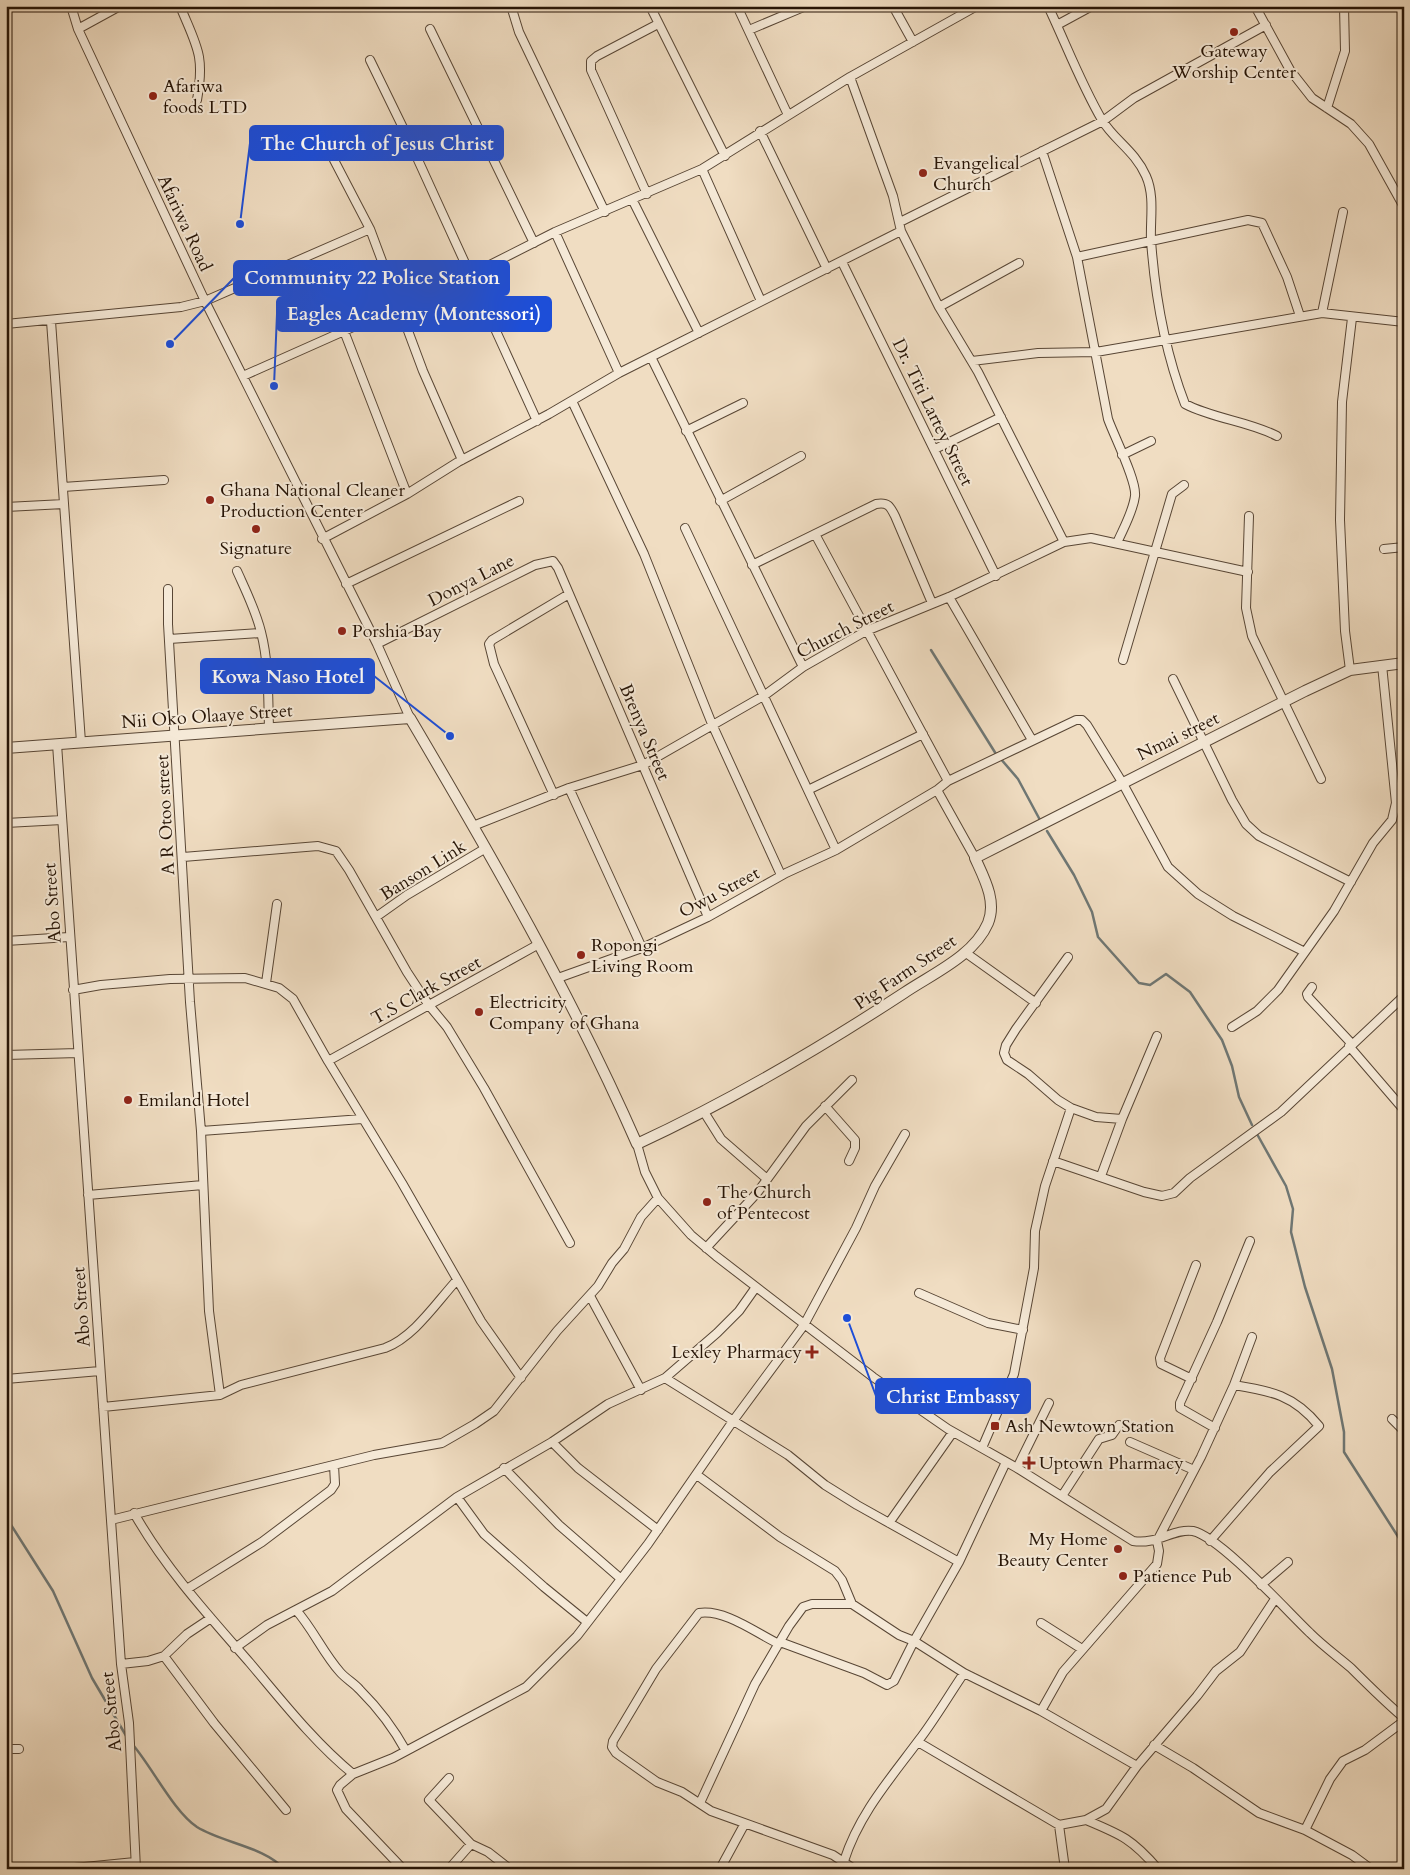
<svg xmlns="http://www.w3.org/2000/svg" width="1410" height="1875" font-family="Cardo,serif">
<rect width="100%" height="100%" fill="#f0ddc2"/>
<filter id="stains"><feTurbulence type="fractalNoise" baseFrequency=".004" numOctaves="4"/><feColorMatrix values="0 0 0 0 .2 0 0 0 0 .09 0 0 0 0 .02 0 0 0 .5 -.17"/></filter>
<radialGradient id="worn" r=".72"><stop offset=".6" stop-color="#630" stop-opacity="0"/><stop offset="1" stop-color="#630" stop-opacity=".3"/></radialGradient>
<g fill="none" stroke-linecap="round" stroke-linejoin="round">
<path stroke="#6f7774" stroke-width="2.5" d="M931 650 996 754
M1000 758 1018 779 1040 820
M1047 831 1074 875 1092 912 1098 937 1139 983 1150 985 1166 974 1190 992 1222 1040 1232 1066 1239 1097 1252 1125
M1257 1134 1286 1186 1293 1209 1291 1232 1305 1287 1332 1369 1344 1432V1452L1404 1546
M6 1517 53 1591 92 1678 128 1739
M133 1745C152 1767 174 1812 197 1827 223 1843 265 1847 284 1869"/>
<defs>
<path id="minor" d="M71 6 78 29 205 301 377 644 410 718
M180 6C197 47 205 55 197 100
M511 6 519 32 605 212
M650 6 725 156
M737 6 788 115
M893 6 913 42
M1048 6C1066 44 1081 84 1102 120 1114 140 1135 151 1146 176 1155 196 1150 220 1151 240 1155 296 1165 352 1185 404 1214 419 1248 421 1277 436
M1255 6 1290 70 1312 98 1351 124 1369 144 1404 207
M1057 25 1092 6
M78 29 120 6
M430 29 534 243
M749 30 806 6
M370 60 408 138 537 421
M850 77 893 196 901 231 939 307 978 372 1064 542
M1327 108 1345 51 1344 6
M760 131 827 269
M1042 151 1077 257 1108 419C1114 436 1137 481 1135 496 1133 512 1123 529 1117 543
M334 160 370 229
M702 169 761 301
M647 194 591 70V61L597 56 658 24
M633 201 699 333
M900 222 1103 121 1134 98 1266 25
M555 232 619 373
M1077 257 1248 220 1262 223 1287 277 1300 316
M842 262 996 576
M939 307 1019 263
M1322 313 1343 212
M51 321 81 742
M6 324 181 307 205 301 370 229 423 371 462 460
M344 331 407 494
M651 357 803 667
M972 361 1038 353 1096 352 1322 313 1404 322
M243 376 470 275 555 232 702 169 850 77 977 6
M572 401 644 554 712 724 781 875
M686 431 743 403
M935 449 1001 417
M1122 455 1151 441
M63 487 164 480
M720 501 801 456
M6 507 64 504
M1249 516 1246 608 1252 636 1321 779
M685 528 836 850
M815 534 948 781
M322 539 407 494 458 462 549 414 619 373 901 231
M1384 549 1404 547
M752 565 876 504C888 502 890 506 895 516L932 603
M237 571C246 591 256 611 261 632 269 663 268 696 269 728
M346 584 519 501
M168 589V624L190 1002 201 1131 209 1311 220 1395
M949 597 1032 740
M169 639 261 633
M377 644 535 565 553 561 558 568 708 917
M1123 660 1172 494 1184 485
M1350 670 1345 631 1340 520 1342 402 1352 318
M1173 679 1232 800 1246 824 1259 836 1351 882
M57 744 121 1664 129 1723 136 1869
M569 788 642 948
M808 790 923 734
M937 790 948 781 1076 720H1082L1087 725 1122 782 1168 867 1198 894 1233 916 1305 952
M554 795 494 664 489 644 492 640 569 594
M6 823 62 820
M473 826 569 788 643 765 765 695 803 667 866 631 949 597 1064 542 1091 538 1248 572
M183 857 318 846 336 851 349 870 407 972 428 1004 447 1027 484 1088 570 1243
M376 917 407 895 486 848
M6 941 69 937
M966 953 1036 1003
M1068 957 1016 1029 1006 1045 1004 1053 1007 1060 1028 1074 1058 1100 1071 1108 1096 1117 1122 1119
M558 978 642 948 708 917 786 873 836 850 937 790 975 858
M266 983 277 904
M1312 987 1307 994 1308 997 1352 1044
M73 990 101 985 170 979 245 978 279 988 293 999 328 1061 402 1183 481 1321 521 1378
M1232 1027 1257 1011 1278 990 1334 911 1373 843 1392 820 1396 803 1382 665
M1349 1046 1404 1110
M6 1055 78 1053
M328 1061 539 944
M825 1106 855 1140V1148L849 1161
M704 1112 721 1139 767 1179
M201 1131 362 1119
M637 1144 645 1172 658 1198 691 1235 716 1256 873 1377 948 1429 1017 1468 1133 1541C1157 1545 1174 1528 1193 1531 1220 1537 1287 1611 1310 1633 1323 1646 1337 1656 1351 1668 1368 1685 1385 1702 1404 1718
M1053 1161 1144 1192 1162 1196 1174 1193 1190 1178 1281 1112 1404 996
M1101 1176 1122 1119 1157 1036
M88 1195 203 1185
M706 1248 757 1193 806 1126 852 1080
M919 1293 988 1323 1023 1330
M590 1296 641 1390
M665 1378 788 1455 825 1485 857 1505 959 1562
M6 1379 100 1371
M1192 1379 1161 1364 1160 1358 1196 1265
M103 1407 220 1395 241 1385 385 1348C414 1337 436 1303 457 1280
M1392 1419 1404 1431
M1215 1428 1180 1408V1403L1217 1322 1250 1241
M552 1442 578 1468 658 1530
M1130 1442 1194 1470
M982 1448 1014 1374 1034 1268 1035 1231 1045 1186 1071 1108
M504 1468 559 1525 620 1578
M1017 1468 1049 1403
M697 1475 780 1537 835 1571 842 1580 852 1604
M1062 1496 1099 1439 1112 1435 1119 1425
M457 1497 484 1534 544 1587 587 1622
M134 1513C165 1568 209 1616 250 1663 283 1702 314 1742 353 1774
M111 1520 374 1455 442 1443 475 1424 494 1411 557 1331 598 1286 612 1263 624 1249 641 1217 658 1198
M889 1523 953 1432
M1210 1541 1270 1472 1319 1426C1294 1395 1271 1391 1234 1385
M1261 1585 1288 1562
M187 1589 262 1542 331 1490 335 1484 334 1465
M296 1610C313 1629 323 1653 340 1672 346 1679 354 1683 360 1690 378 1708 394 1729 406 1751
M1041 1623 1082 1649
M780 1642 864 1673 887 1685 894 1681 914 1641 964 1673 1041 1711 1137 1766
M779 1644C756 1633 725 1609 699 1613L656 1669 613 1741 612 1747 616 1753 657 1782 682 1792 711 1811 833 1855 854 1869
M235 1648 267 1625 332 1591 457 1497 552 1442 608 1404 665 1378 717 1333 739 1311 756 1287
M164 1656 214 1723 286 1810
M121 1664 148 1661 164 1656 187 1634 211 1618
M1041 1711 1063 1672 1157 1564 1159 1551 1157 1541 1201 1457 1234 1385 1252 1337
M918 1742 1059 1825 1086 1820 1106 1809 1137 1766 1197 1696 1216 1671 1240 1652 1275 1599
M1154 1745 1193 1768 1259 1813 1305 1830 1352 1855 1371 1869
M6 1749H19
M449 1778 429 1800 471 1844 488 1852 510 1869
M700 1803 755 1684 789 1626 803 1607 812 1604H852L899 1635 914 1641 959 1562 1006 1462
M1086 1820C1122 1835 1132 1839 1158 1869
M1059 1825 1065 1869
M1305 1830 1330 1779 1343 1761 1365 1750 1404 1721
M844 1861C859 1814 890 1779 919 1740 935 1719 949 1695 964 1673
M64 1869 135 1862
M403 1869 346 1809 337 1790 340 1785 353 1774 393 1758 526 1687 577 1636 648 1544 733 1421 804 1325 856 1228 875 1186 905 1134
M449 1869 471 1844
M720 1869 744 1825"/>
<path id="tertiary" d="M6 748 410 718C492 857 572 996 637 1144 732 1100 817 1050 904 993 932 974 974 956 988 923 997 901 984 878 975 858L1305 691 1350 670 1404 663"/>
</defs>
<use href="#minor" stroke="#584635" stroke-width="10"/>
<use href="#tertiary" stroke="#584635" stroke-width="12"/>
<use href="#minor" stroke="#f5e9d7" stroke-width="8"/>
<use href="#tertiary" stroke="#f5e9d7" stroke-width="10"/>
</g>
<g fill="#8f2418" stroke="#f5e9d7" stroke-width="2">
<circle cx="1234" cy="32" r="5"/>
<circle cx="153" cy="96" r="5"/>
<circle cx="923" cy="173" r="5"/>
<circle cx="210" cy="500" r="5"/>
<circle cx="256" cy="529" r="5"/>
<circle cx="342" cy="631" r="5"/>
<circle cx="581" cy="955" r="5"/>
<circle cx="479" cy="1012" r="5"/>
<circle cx="128" cy="1100" r="5"/>
<circle cx="707" cy="1202" r="5"/>
<path d="M809.5 1344.5h5v5h5v5h-5v5h-5v-5h-5v-5h5z"/>
<rect x="990" y="1421" width="10" height="10" rx="2.5"/>
<path d="M1026.5 1455.5h5v5h5v5h-5v5h-5v-5h-5v-5h5z"/>
<circle cx="1118" cy="1549" r="5"/>
<circle cx="1123" cy="1576" r="5"/>
</g>
<g text-anchor="middle" stroke-width="4" stroke-linejoin="round" paint-order="stroke">
<g font-size="18" fill="#261406" stroke="#f5e9d7" text-anchor="start">
<text x="1234" y="57" text-anchor="middle">Gateway<tspan x="1234" dy="21">Worship Center</tspan></text>
<text x="163" y="92">Afariwa<tspan x="163" dy="21">foods LTD</tspan></text>
<text x="933" y="169">Evangelical<tspan x="933" dy="21">Church</tspan></text>
<text x="220" y="496">Ghana National Cleaner<tspan x="220" dy="21">Production Center</tspan></text>
<text x="256" y="554" text-anchor="middle">Signature</text>
<text x="352" y="637">Porshia Bay</text>
<text x="591" y="951">Ropongi<tspan x="591" dy="21">Living Room</tspan></text>
<text x="489" y="1008">Electricity<tspan x="489" dy="21">Company of Ghana</tspan></text>
<text x="138" y="1106">Emiland Hotel</text>
<text x="717" y="1198">The Church<tspan x="717" dy="21">of Pentecost</tspan></text>
<text x="802" y="1358" text-anchor="end">Lexley Pharmacy</text>
<text x="1005" y="1432">Ash Newtown Station</text>
<text x="1039" y="1469">Uptown Pharmacy</text>
<text x="1108" y="1545" text-anchor="end">My Home<tspan x="1108" dy="21">Beauty Center</tspan></text>
<text x="1133" y="1582">Patience Pub</text>
</g>
<g font-size="18" fill="#261406" stroke="#f5e9d7">
<text transform="translate(185 223) rotate(65)" y="6">Afariwa Road</text>
<text transform="translate(933 412) rotate(64)" y="6">Dr. Titi Lartey Street</text>
<text transform="translate(471 580) rotate(-27)" y="6">Donya Lane</text>
<text transform="translate(845 629) rotate(-27)" y="6">Church Street</text>
<text transform="translate(207 716) rotate(-4)" y="6">Nii Oko Olaaye Street</text>
<text transform="translate(645 732) rotate(67)" y="6">Brenya Street</text>
<text transform="translate(1178 736) rotate(-26)" y="6">Nmai street</text>
<text transform="translate(165 815) rotate(-93)" y="6">A R Otoo street</text>
<text transform="translate(423 870) rotate(-32)" y="6">Banson Link</text>
<text transform="translate(719 892) rotate(-28)" y="6">Owu Street</text>
<text transform="translate(52 903) rotate(-94)" y="6">Abo Street</text>
<text transform="translate(905 972) rotate(-34)" y="6">Pig Farm Street</text>
<text transform="translate(426 990) rotate(-29)" y="6">T.S Clark Street</text>
<text transform="translate(81 1307) rotate(-94)" y="6">Abo Street</text>
<text transform="translate(111 1712) rotate(-96)" y="6">Abo Street</text>
</g>
</g>
<path fill="none" stroke="#1d4ed8" stroke-width="2" d="M240 224L250 143M170 344L234 278M274 386L277 314M450 736L374 676M847 1318L876 1396"/>
<g fill="#1d4ed8" stroke="#f5e9d7" stroke-width="2">
<circle cx="240" cy="224" r="5"/>
<circle cx="170" cy="344" r="5"/>
<circle cx="274" cy="386" r="5"/>
<circle cx="450" cy="736" r="5"/>
<circle cx="847" cy="1318" r="5"/>
</g>
<g fill="#1d4ed8" stroke="#1d4ed8" stroke-width="2">
<rect x="250" y="126" width="253" height="34" rx="5"/>
<rect x="234" y="261" width="275" height="34" rx="5"/>
<rect x="277" y="297" width="274" height="34" rx="5"/>
<rect x="201" y="659" width="173" height="34" rx="5"/>
<rect x="876" y="1379" width="154" height="34" rx="5"/>
</g>
<g font-size="19" text-anchor="middle" font-weight="bold" fill="#fff">
<text x="377" y="150">The Church of Jesus Christ</text>
<text x="372" y="284">Community 22 Police Station</text>
<text x="414" y="320">Eagles Academy (Montessori)</text>
<text x="288" y="683">Kowa Naso Hotel</text>
<text x="953" y="1403">Christ Embassy</text>
</g>
<rect width="1410" height="1875" fill="none" stroke="#f0ddc2" stroke-width="25"/>
<rect x="8" y="8" width="1395" height="1860" fill="none" stroke="#261406" stroke-width="2.5"/>
<rect x="12" y="12" width="1385" height="1850" fill="none" stroke="#261406"/>
<rect width="100%" height="100%" filter="url(#stains)"/>
<rect width="100%" height="100%" fill="url(#worn)"/>
</svg>
